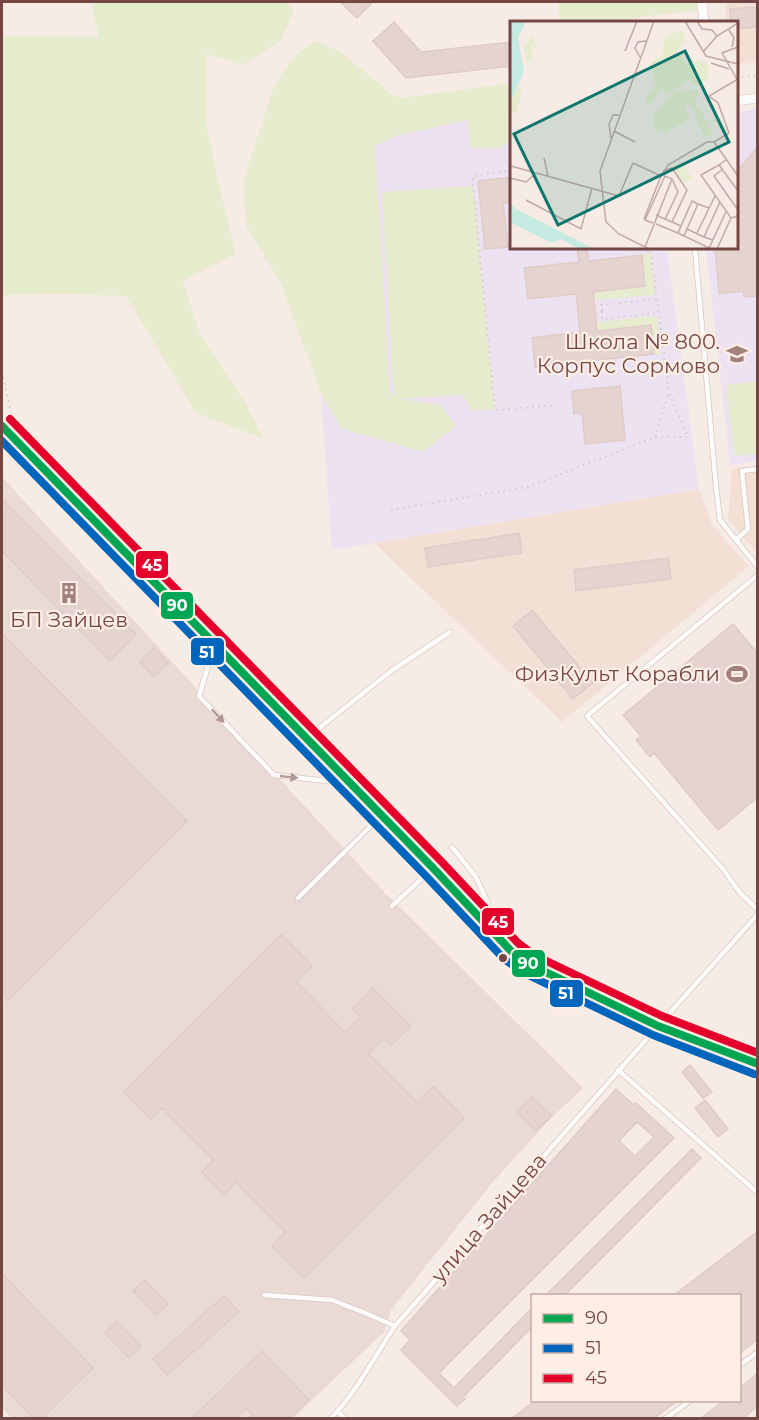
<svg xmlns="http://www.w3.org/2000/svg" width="759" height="1420" font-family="Montserrat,sans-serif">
<rect width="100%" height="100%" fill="#f6ebe5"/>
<path fill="#f4dfd5" d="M726 2H757V62L737 65 736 22H726Z
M757 465V553L728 519 732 469Z
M699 489 712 525 749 566 562 722 374 543Z"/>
<path fill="#e9dad6" d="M2 477 380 888 583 1088 548 1121 492 1183 391 1310 384 1332 293 1418H12L2 1408Z"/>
<path fill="#ede2f1" d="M511 91 512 248H667L699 489 332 550 301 115Z
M757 108V461L730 465 706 248H736L737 113Z"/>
<path fill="#e8ecce" d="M94 2H287L294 11 281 40 243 65 206 54V122L221 194 236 254 183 281 200 334 245 402 264 439 196 413 126 296 64 294 2 295V36L99 37 92 9Z
M558 2H702L703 10 596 22H560Z
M315 41 341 52 390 93 402 98 511 83V139L500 148H470L468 120 396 136 375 146 390 391 394 398 382 192 473 186 495 410H470L463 395 400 399 440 404 456 426 423 452 342 429 321 394 281 284 246 226 243 181 274 86 293 57Z
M651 253 655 295 594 300 593 292 645 286 642 255Z
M657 316 661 354H654L650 325 597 331 596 322Z
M757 381V454L734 456 726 385Z"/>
<path fill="#e5d3cf" stroke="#dfcbc7" stroke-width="1.5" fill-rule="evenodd" d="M340 2H373L357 18Z
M758 7V27L736 29V22H731L730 9Z
M394 22 421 52 512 42V66L406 78 373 41Z
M758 146V296L744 297V291L719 294 715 248H736V173Z
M512 177V202L503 203 508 247 485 249 478 181Z
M577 248H587L589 261 642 255 645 286 593 292 597 331 651 325 654 354 535 367 532 338 580 332 576 294 528 299 524 268 579 262Z
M620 386 625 440 585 444 582 413 574 414 572 391Z
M2 499 136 634 110 661 2 551Z
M519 533 522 553 428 567 425 548Z
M668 558 671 579 576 591 574 570Z
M532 610 593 683 573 699 513 626Z
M733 624 758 654V797L718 830 654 753 650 757 636 740 641 736 623 715Z
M2 634 187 821 8 1000 2 993Z
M154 648 168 663 154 677 140 662Z
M281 935 312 966 296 982 345 1032 360 1017 352 1009 373 988 411 1026 391 1045 384 1038 369 1054 417 1102 433 1086 464 1118 304 1278 272 1246 286 1232 236 1182 224 1194 202 1172 214 1160 162 1108 151 1119 124 1092Z
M690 1065 712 1092 703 1098 682 1072Z
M616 1089 634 1105 636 1103 674 1138 439 1373 454 1388 532 1308V1327L463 1397 465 1399 457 1406 401 1350 410 1340 401 1331ZM637 1122 654 1137 635 1156 619 1141Z
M532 1097 552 1116 536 1131 517 1112Z
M705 1100 728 1129 718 1137 695 1108Z
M692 1149 701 1158 564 1296H545Z
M758 1231V1339L740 1353V1296H673Z
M2 1274 93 1368 41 1419H34L2 1385Z
M145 1280 168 1304 156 1315 133 1291Z
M224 1296 239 1312 167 1375 153 1359Z
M117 1321 141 1346 129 1358 105 1333Z
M262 1351 309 1400 289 1419H256L246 1408 234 1419H191Z
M758 1373V1406L742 1419H700L723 1401H740V1388Z
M535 1401H677L653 1419H511Z"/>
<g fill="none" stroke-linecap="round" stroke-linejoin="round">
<defs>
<path id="lane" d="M695 248 716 487 720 520 758 567
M736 540 748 529 742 471 758 469
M758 575 587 716 723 869 740 893 758 910
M217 648 210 660 199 696 274 775 345 783
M308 737 391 671 450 632
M452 847 476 877 493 914 488 923
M298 898 381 816
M392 906 432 869
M618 1070 758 1193
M264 1295 332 1300 365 1313 395 1326
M740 1365 758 1352
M338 1412 345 1418
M331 1418C357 1392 374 1357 395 1326L658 1026 758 914
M666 1418 691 1400"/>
<path id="street" d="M702 2 704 22
M736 101 758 98"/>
<path id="secondary" d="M2 426 433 868 511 951 529 964 658 1026 758 1064"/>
</defs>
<use href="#lane" stroke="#d8c7c3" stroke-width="6"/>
<use href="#street" stroke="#d8c7c3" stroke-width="10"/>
<use href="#secondary" stroke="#d9c7c4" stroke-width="15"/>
<path stroke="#d7cac8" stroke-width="2" stroke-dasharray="1.5 4.5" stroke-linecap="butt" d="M736 78 758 75
M512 170 473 176V186L495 410 555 405
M602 311 601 305 657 299
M595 313 602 312V319L657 313
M2 371 11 413
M655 437 669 392
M391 510 528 487 655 437H688L669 392 650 248
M2 1414 6 1418"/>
<use href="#lane" stroke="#fefcfb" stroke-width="4.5"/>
<use href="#street" stroke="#fefcfb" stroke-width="9"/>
<use href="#secondary" stroke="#fefcfb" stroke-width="14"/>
<defs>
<path id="bus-1" d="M2 426 433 868 511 951 529 964 658 1026 758 1064"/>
<path id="bus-2" d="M2 441 425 875 504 959 524 973 653 1035 754 1074"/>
<path id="bus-3" d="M10 419 441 861 518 943 534 955 662 1016 758 1053"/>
</defs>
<use href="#bus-1" stroke="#ffeee5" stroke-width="12"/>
<use href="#bus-2" stroke="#ffeee5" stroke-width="12"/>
<use href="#bus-3" stroke="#ffeee5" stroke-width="12"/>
<use href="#bus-1" stroke="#00a651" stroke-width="8"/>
<use href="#bus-2" stroke="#0065bd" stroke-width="8"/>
<use href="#bus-3" stroke="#e4002b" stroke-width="8"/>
</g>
<defs><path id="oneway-solid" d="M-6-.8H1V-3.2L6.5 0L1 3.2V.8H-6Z" transform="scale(1.5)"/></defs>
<g fill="#b39896">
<use href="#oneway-solid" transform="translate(218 716) rotate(47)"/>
<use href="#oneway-solid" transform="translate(289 777) rotate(6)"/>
</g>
<defs>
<symbol id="school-bare" viewBox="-9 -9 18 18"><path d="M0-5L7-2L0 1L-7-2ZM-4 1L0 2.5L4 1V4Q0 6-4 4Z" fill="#a2807c" stroke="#ffeee5" stroke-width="2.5" paint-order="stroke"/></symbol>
<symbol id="building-bare" viewBox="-9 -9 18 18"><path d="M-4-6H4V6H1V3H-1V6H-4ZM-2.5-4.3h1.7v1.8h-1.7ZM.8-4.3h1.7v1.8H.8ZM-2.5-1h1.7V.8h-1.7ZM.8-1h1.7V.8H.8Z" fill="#a2807c" stroke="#ffeee5" stroke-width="2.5" paint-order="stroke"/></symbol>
<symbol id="stadium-bare" viewBox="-9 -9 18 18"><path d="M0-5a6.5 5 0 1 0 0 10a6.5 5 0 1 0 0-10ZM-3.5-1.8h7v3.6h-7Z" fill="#a2807c" stroke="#ffeee5" stroke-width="2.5" paint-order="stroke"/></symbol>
</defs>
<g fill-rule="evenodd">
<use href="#school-bare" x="722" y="339" width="30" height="30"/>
<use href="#building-bare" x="54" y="578" width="30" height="30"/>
<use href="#stadium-bare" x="722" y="659" width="30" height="30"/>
</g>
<circle fill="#754744" stroke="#ffeee5" stroke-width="2" cx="503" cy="958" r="5"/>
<g text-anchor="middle" stroke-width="4.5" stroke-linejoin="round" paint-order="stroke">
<g font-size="21" fill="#754744" stroke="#ffeee5" text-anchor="end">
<text x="720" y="349">Школа № 800.<tspan x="720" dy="24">Корпус Сормово</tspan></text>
<text x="69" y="627" text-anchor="middle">БП Зайцев</text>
<text x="720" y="681">ФизКульт Корабли</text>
</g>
<g font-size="21" fill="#754744" stroke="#ffeee5">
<text transform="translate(489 1218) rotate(-49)" y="7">улица Зайцева</text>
</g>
</g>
<g transform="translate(510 21)">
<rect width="228" height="228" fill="#f6ebe5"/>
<path d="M173 9 175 21 166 31 170 32 176 43 188 39 197 42 199 58 186 66 180 58 158 73 151 68 137 87 136 78 146 62 140 42 151 35 155 15ZM22 15 27 27 21 25 23 39 17 42 13 26ZM11 62V76L6 92H0L3 74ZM185 68 188 70 186 84 198 101 210 96 219 112 215 115 205 100 198 103 203 112 195 116 184 95 187 93 179 83 174 87 180 97 154 113 152 105 150 110 145 107 143 96 162 72ZM171 140 182 157 174 162 163 145Z" fill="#e8ecce"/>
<path d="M0 0H16L8 17 14 50 0 83ZM0 183 6 188 84 228H69L51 218 42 222 0 201Z" fill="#c5eae2"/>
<path fill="none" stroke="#c2a9a5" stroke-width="1.5" d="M175 0 196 35 228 43M187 0 192 8 202 9 207 15M219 9 224 17 222 26M228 26 212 32 228 60M115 30 127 0M193 31 207 15 228 2M130 36 125 27 128 21 136 20M201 42 219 48M104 110 125 121M219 112 208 82 199 75 228 58M219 112 204 121 228 155M101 117 99 103 103 94H109M34 137 38 155M216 139 209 144 228 170M209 144 191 154 221 197 228 195M1 145 109 175 123 142 151 155 158 144 197 121H204M213 148 204 155 228 189M153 150 162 147 177 169 162 201M0 157 16 161 25 153M16 179 71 208 82 167M146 194 171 205M134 198 151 155M155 198 168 171 162 158M143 202 135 199 155 155 162 158M146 203 168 212M177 208 188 183 199 187M187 212 205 175M174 215 168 212 182 180 188 183M194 216 177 208 174 215 199 227M203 219 194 216 210 181M135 226 162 158M139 228 109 213 96 201 90 150 144 0M202 228 199 227 216 191M207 228 221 197"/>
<path fill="#0f766e" fill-opacity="0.15" stroke="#0f766e" stroke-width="3" d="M175 30 219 121 48 204 4 113Z"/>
<rect width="228" height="228" fill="none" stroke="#754744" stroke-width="3"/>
</g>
<g stroke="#ffeee5" stroke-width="2">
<rect x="135" y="550" width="34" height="29" rx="6" fill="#e4002b"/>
<rect x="160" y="591" width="34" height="29" rx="6" fill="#00a651"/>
<rect x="190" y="637" width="35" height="29" rx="6" fill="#0065bd"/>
<rect x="481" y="907" width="34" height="29" rx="6" fill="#e4002b"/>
<rect x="511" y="949" width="35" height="29" rx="6" fill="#00a651"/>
<rect x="549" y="979" width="35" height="29" rx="6" fill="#0065bd"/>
</g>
<g font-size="16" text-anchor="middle" font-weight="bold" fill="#fff">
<text x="152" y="571">45</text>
<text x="177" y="611">90</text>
<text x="207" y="658">51</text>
<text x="498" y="928">45</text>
<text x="528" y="969">90</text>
<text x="566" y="999">51</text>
</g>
<rect width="759" height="1420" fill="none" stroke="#754744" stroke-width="6"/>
<rect x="531" y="1294" width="210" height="108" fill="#ffeee5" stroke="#c8aba5" stroke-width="1.5"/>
<rect x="543" y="1314" width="30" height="9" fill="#00a651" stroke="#c8aba5" stroke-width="1.5"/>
<text x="585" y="1324" font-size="18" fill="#754744">90</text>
<rect x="543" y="1344" width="30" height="9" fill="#0065bd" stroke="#c8aba5" stroke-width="1.5"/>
<text x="585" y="1354" font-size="18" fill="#754744">51</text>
<rect x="543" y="1374" width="30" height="9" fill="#e4002b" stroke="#c8aba5" stroke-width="1.5"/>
<text x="585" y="1384" font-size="18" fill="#754744">45</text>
</svg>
